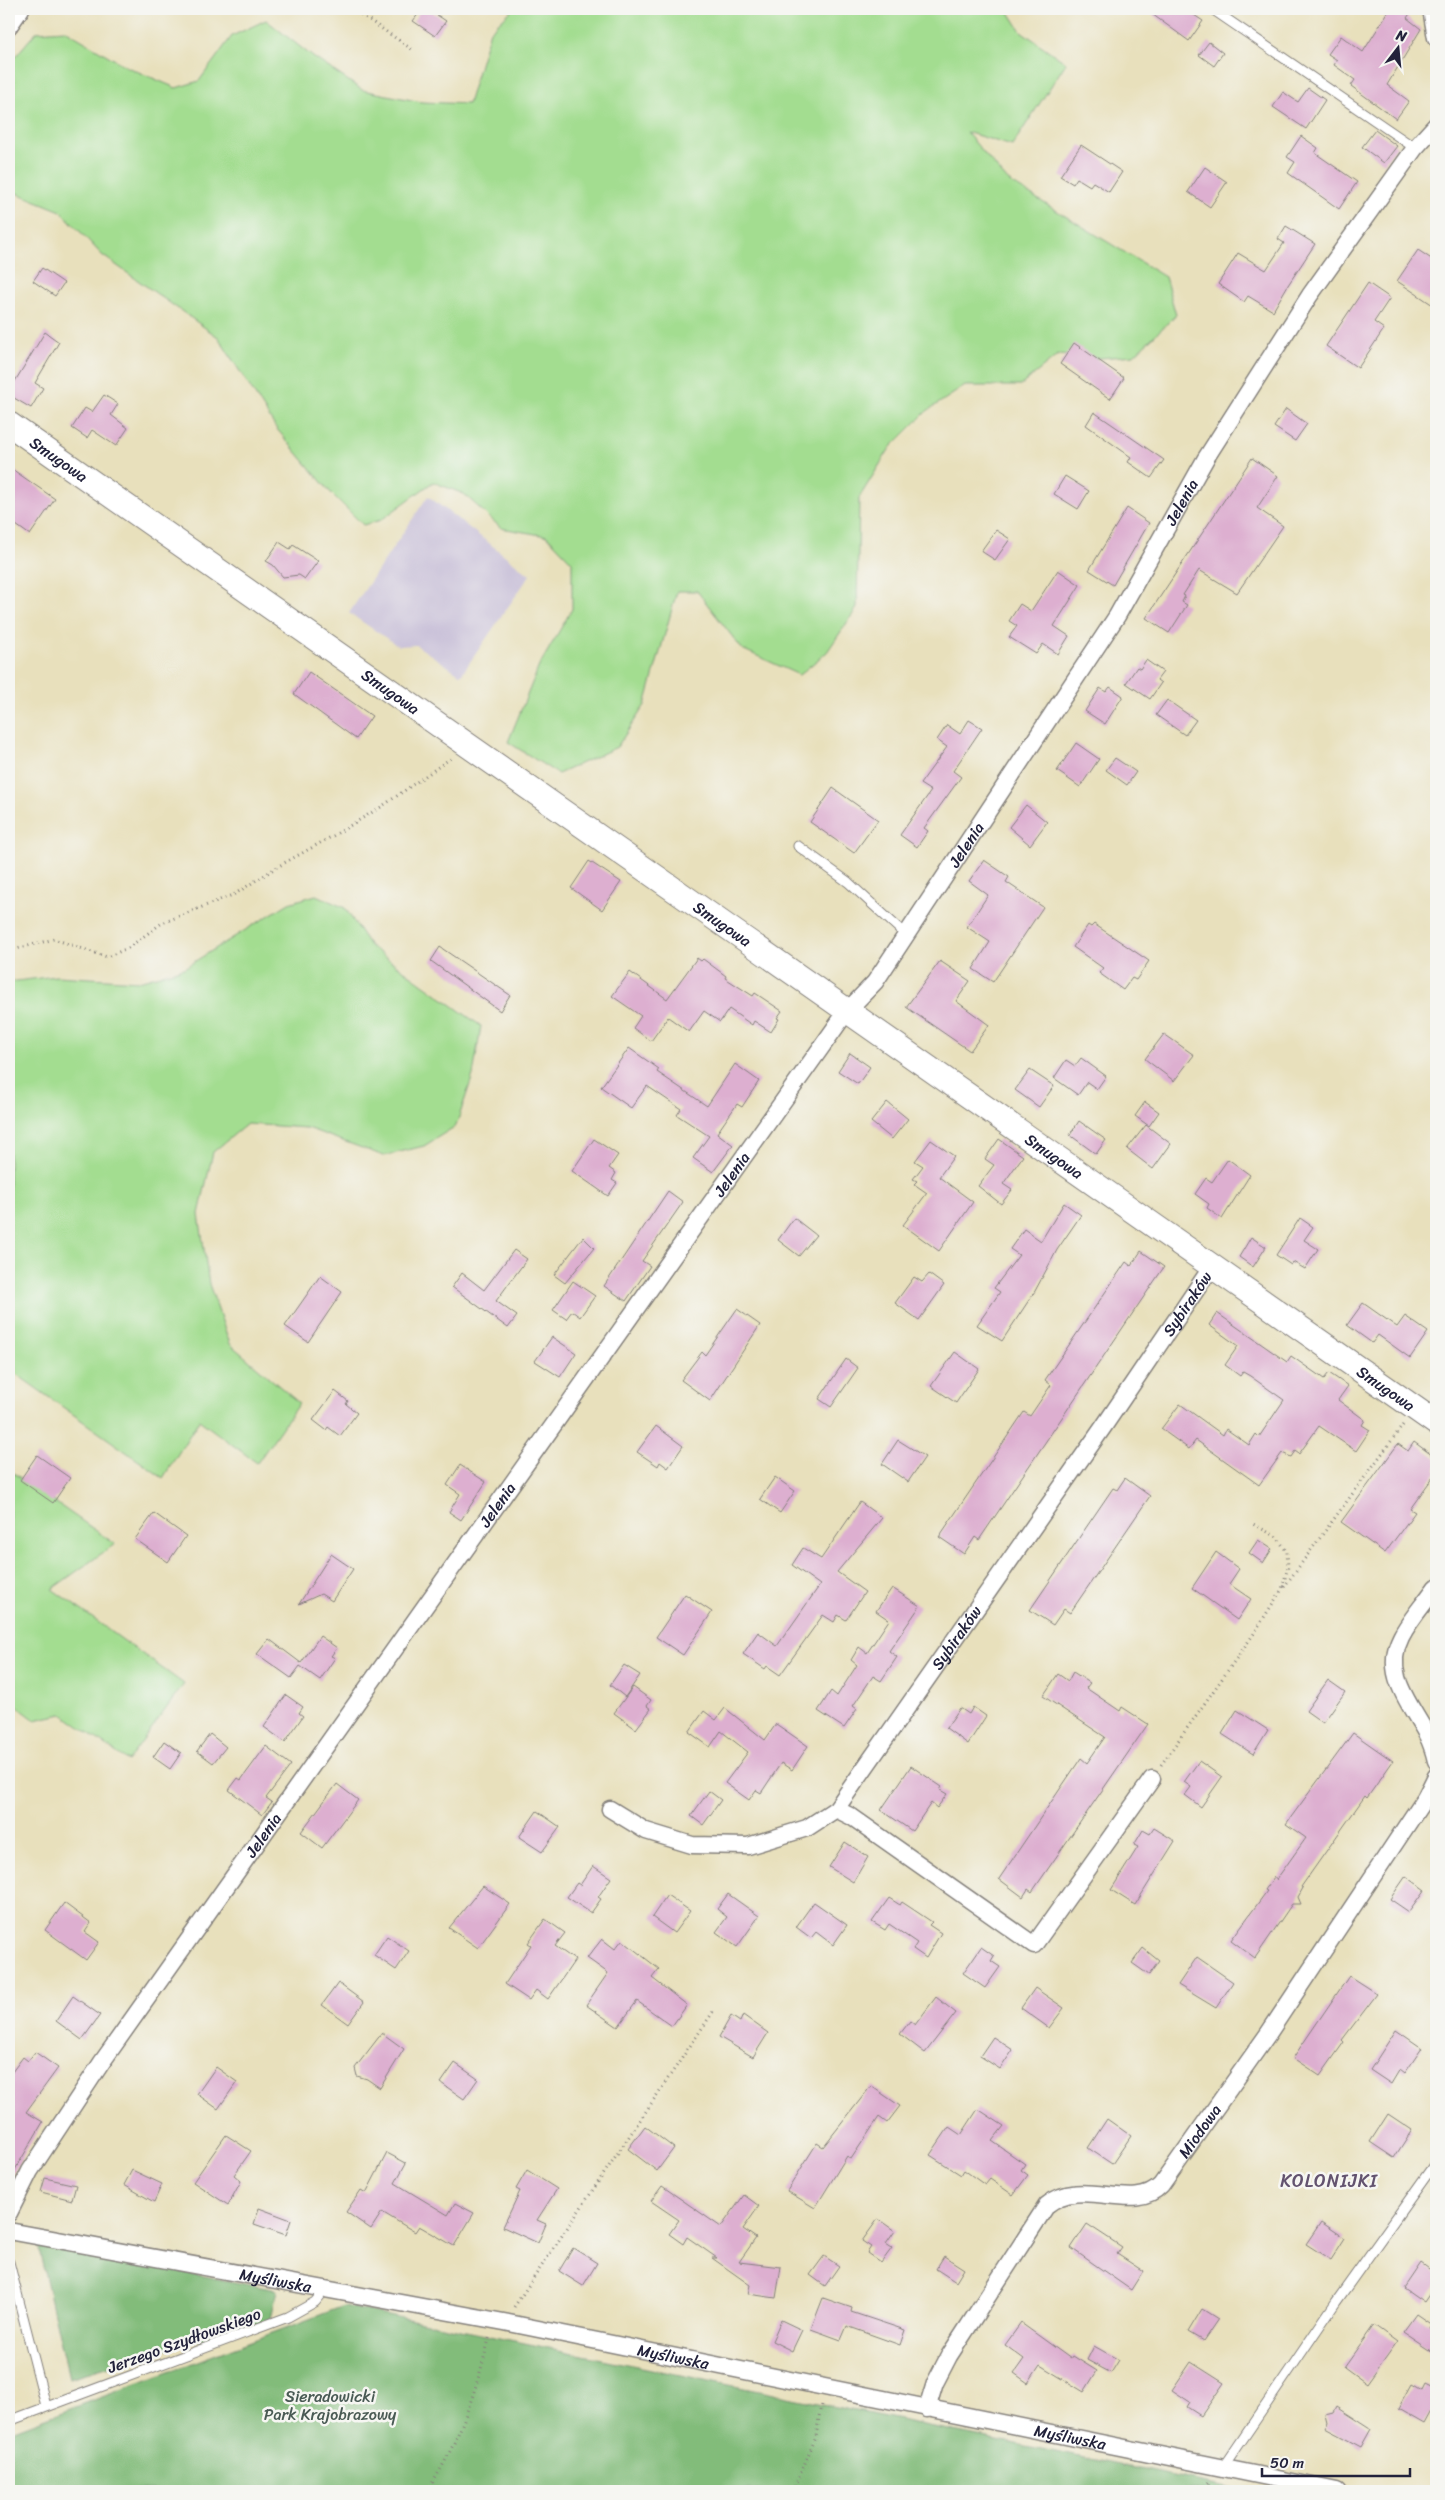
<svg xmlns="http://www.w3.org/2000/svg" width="1445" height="2500" font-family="Sriracha,sans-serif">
<rect width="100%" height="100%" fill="#f6f6f2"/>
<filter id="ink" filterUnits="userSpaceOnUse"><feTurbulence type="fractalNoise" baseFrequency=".02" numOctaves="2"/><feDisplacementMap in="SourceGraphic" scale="10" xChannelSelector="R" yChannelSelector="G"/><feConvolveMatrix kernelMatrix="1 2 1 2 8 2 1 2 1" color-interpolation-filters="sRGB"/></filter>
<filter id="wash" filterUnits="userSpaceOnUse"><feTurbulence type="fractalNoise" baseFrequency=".0096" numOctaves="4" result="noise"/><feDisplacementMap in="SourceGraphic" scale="20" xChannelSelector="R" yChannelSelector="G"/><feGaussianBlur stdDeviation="1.12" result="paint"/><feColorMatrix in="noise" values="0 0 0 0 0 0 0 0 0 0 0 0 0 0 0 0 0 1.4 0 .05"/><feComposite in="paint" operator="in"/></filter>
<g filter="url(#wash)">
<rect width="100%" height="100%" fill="#e8e0bc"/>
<path fill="#c8bfd8" d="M428 496 530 575 461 675 416 645 398 646 349 613Z"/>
<path fill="#a3dd90" stroke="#628066" d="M513 9H1007L1021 31 1066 63 1012 146 966 132 1008 181 1165 277 1176 315 1134 355 1100 358 1058 355 1020 386H965L927 411 890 448 859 498 857 608 827 652 799 675 742 649 697 591H677L645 705 617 747 558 774 508 742 539 666 572 609V562L547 536 501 528 464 494 433 482 381 520 363 525 331 493 276 428 218 337 102 255 61 211 9 190V64L36 32 65 30 127 67 176 88 199 81 232 36 266 20 313 57 362 90 422 102 468 104 490 31Z
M316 895 345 908 370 946 481 1026 473 1075 456 1126 424 1146 384 1156 307 1128 247 1124 213 1152 199 1214 209 1284 230 1344 299 1403 257 1463 199 1420 163 1478 9 1369V982L56 976 139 981 184 968 289 903Z
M9 1470 115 1544 52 1589 184 1684 128 1761 62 1714 35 1720 9 1700Z"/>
<path fill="#82bc7a" stroke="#526f5a" d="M38 2245 277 2290 271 2319 69 2378Z
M344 2306 1246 2491H9V2432Z"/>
<g id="blocks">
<path fill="#ddafd0" d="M422 9H428L446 21 435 36 413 21Z
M1145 9H1185L1203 21 1189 41Z
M1390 9H1413L1407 18 1421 29 1387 85 1409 101 1396 119 1351 86 1355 80 1334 65 1337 60 1328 54 1341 36 1363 52Z
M1209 42 1223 53 1214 66 1199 55Z
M1308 88 1325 100 1306 129 1273 107 1283 92 1298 102Z
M1375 130 1397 146 1384 163 1362 147Z
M1301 136 1318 148 1315 153 1357 182 1339 209 1288 173 1295 162 1287 157Z
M1081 145 1122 172 1109 192 1093 182 1090 186 1077 178 1073 184 1060 176Z
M1205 167 1227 182 1210 207 1188 192Z
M1286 226 1315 244 1288 285 1273 311 1248 296 1244 302 1218 284 1238 253 1266 270 1284 243 1278 239Z
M1418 250 1436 262V307L1397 281Z
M42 268 64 283 55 296 33 281Z
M1368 283 1390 298 1374 322 1384 329 1358 368 1326 346Z
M45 332 59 342 35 383 43 388 31 408 9 395V391Z
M1074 343 1124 378 1110 399 1060 364Z
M104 395 118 404 111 415 128 428 116 446 92 430 87 438 72 428 85 408 92 412Z
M1286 409 1307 424 1295 441 1274 427Z
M1094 412 1164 460 1151 478 1128 462 1131 457 1086 425Z
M1252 458 1278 476 1257 508 1283 526 1237 593 1199 570 1183 595 1185 596 1182 602 1187 605 1169 633 1146 618Z
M9 467 55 499 30 535 9 520V511L15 503 9 499Z
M1065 476 1089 491 1078 509 1054 494Z
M1127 508 1149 523 1113 585 1089 570Z
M996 530 1010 539 995 560 981 551Z
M279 542 290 549 293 545 318 561 305 579 299 575 283 577 273 565 266 561Z
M1058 570 1080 585 1054 626 1069 636 1058 654 1043 644 1036 654 1009 637 1017 626 1009 621 1020 604 1031 611Z
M1146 660 1163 672 1157 680 1161 683 1150 699 1126 683 1137 667 1140 669Z
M309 672 372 716 356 739 294 694Z
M1110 687 1123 696 1105 724 1085 711 1100 688 1106 692Z
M1167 700 1196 720 1185 735 1156 715Z
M969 720 982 728 953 771 961 777 924 828 928 831 917 847 900 835 931 791 920 784 947 747 937 740 947 725 960 734Z
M1076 743 1099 759 1080 787 1057 771Z
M1115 758 1136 772 1127 785 1106 770Z
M833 788 878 820 854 853 810 822Z
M1026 805 1047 822 1030 845 1009 827Z
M984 860 1009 877 1006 882 1043 907 993 982 973 969 990 942 967 927 988 895 969 881Z
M589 861 621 882 602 910 571 888Z
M1094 924 1149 961 1136 980 1132 978 1123 990 1099 973 1103 968 1073 947 1088 925 1091 927Z
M440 947 510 995 500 1011 431 961Z
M697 958 701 961 703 959 726 976 725 978 753 996 755 993 782 1011 777 1018 779 1019 771 1032 754 1021 752 1025 729 1009 720 1022 704 1011 689 1032 668 1017 651 1041 633 1028 641 1016 612 996 630 972 667 999Z
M940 961 970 981 956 1001 989 1025 970 1051 906 1007Z
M1164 1034 1194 1055 1174 1081 1145 1059Z
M629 1048 659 1069 657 1072 707 1106 735 1064 759 1081 742 1107 737 1104 717 1133 733 1145 713 1172 693 1158 709 1136 677 1115 681 1109 647 1086 631 1108 601 1087Z
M850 1053 870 1067 858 1084 838 1071Z
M1081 1058 1106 1076 1097 1089 1087 1082 1078 1095 1054 1078 1066 1060 1075 1066Z
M1030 1070 1054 1086 1039 1107 1015 1090Z
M887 1102 908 1119 892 1139 871 1122Z
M1145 1102 1159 1112 1149 1126 1135 1116Z
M1079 1121 1106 1140 1096 1154 1070 1135Z
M1146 1125 1171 1144 1153 1169 1127 1149Z
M594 1139 618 1155 609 1168 616 1173 612 1180 617 1183 608 1196 572 1171Z
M999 1139 1023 1156 1003 1184 1012 1190 1001 1204 978 1186 994 1165 985 1159Z
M931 1140 954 1156 939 1177 973 1202 939 1251 903 1225 927 1193 914 1184 917 1181 913 1179 923 1166 915 1161Z
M1228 1159 1250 1175 1222 1219 1207 1208 1209 1204 1195 1194 1206 1178 1212 1182Z
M668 1191 683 1202 642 1261 650 1266 626 1301 604 1286Z
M1064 1203 1081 1215 1057 1250 1035 1291 1002 1341 977 1325 1000 1292 994 1288 1019 1255 1010 1249 1024 1229 1041 1241Z
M794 1218 816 1235 799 1256 778 1240Z
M1300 1218 1313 1227 1304 1240 1318 1249 1305 1269 1293 1262 1291 1265 1276 1255Z
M583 1237 594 1248 565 1283 554 1275Z
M1251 1237 1266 1247 1253 1267 1239 1257Z
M514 1250 527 1259 496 1301 517 1316 508 1328 452 1287 462 1273 484 1290Z
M1141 1251 1164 1267 979 1540 975 1537 964 1554 939 1537 1024 1412 1030 1416 1051 1385 1045 1380 1126 1262 1131 1266Z
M929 1274 944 1285 919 1320 895 1303 914 1277 922 1282Z
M320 1276 342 1292 308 1342 285 1326Z
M573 1281 595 1296 580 1317 572 1311 566 1319 553 1310Z
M1363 1303 1397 1327 1405 1316 1428 1332 1410 1358 1378 1335 1372 1343 1347 1325Z
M737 1309 760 1325 710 1401 681 1380 702 1352 705 1355Z
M1217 1313 1287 1362 1291 1356 1324 1379 1329 1373 1348 1386 1338 1400 1365 1420 1362 1425 1370 1430 1356 1451 1319 1426 1299 1454 1295 1451 1291 1457 1282 1453 1259 1485 1196 1440 1189 1449 1161 1429 1180 1404 1223 1435 1226 1429 1249 1445 1256 1434 1259 1437 1284 1400 1250 1376 1243 1372 1240 1376 1225 1365 1238 1346 1209 1325Z
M552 1337 576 1353 560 1377 535 1361Z
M955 1352 979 1369 956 1403 931 1386Z
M846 1359 858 1368 831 1407 819 1399Z
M335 1391 348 1401 346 1404 357 1413 340 1436 328 1427 326 1430 313 1420Z
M656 1426 683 1446 668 1468 660 1462 658 1466 637 1452Z
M898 1440 925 1457 908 1482 882 1464Z
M1414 1442 1436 1458V1473L1410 1509 1415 1512 1385 1553 1341 1522 1398 1444 1408 1451Z
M37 1455 70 1478 53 1503 20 1480Z
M460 1465 486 1482 461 1520 449 1512 460 1494 447 1485Z
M775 1477 795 1491 780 1513 760 1499Z
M1125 1478 1150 1496 1070 1613 1064 1609 1053 1625 1030 1610 1113 1488 1117 1490Z
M860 1502 882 1518 837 1572 865 1592 846 1620 838 1615 834 1622 823 1615 780 1675 767 1666 765 1669 743 1654 758 1632 777 1646 820 1585 792 1565 803 1548 821 1559Z
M154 1513 186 1536 168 1562 135 1539Z
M1258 1540 1272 1549 1263 1563 1249 1553Z
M1216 1552 1239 1569 1229 1584 1251 1599 1237 1620 1192 1588Z
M331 1554 353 1569 332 1601 321 1594 299 1604Z
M892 1588 920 1606 889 1651 897 1657 881 1681 873 1676 853 1706 857 1709 844 1728 818 1711 831 1691 837 1696 857 1665 851 1660 859 1647 867 1653 889 1620 876 1611Z
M685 1594 712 1612 683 1655 656 1637Z
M320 1636 337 1648 331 1656 335 1658 320 1680 300 1666 291 1678 257 1654 269 1639 301 1663Z
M624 1665 640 1675 625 1697 610 1685Z
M1073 1672 1090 1683 1086 1688 1120 1711 1122 1707 1148 1724 1032 1892 1028 1889 1023 1897 999 1879 1081 1758 1087 1763 1105 1737 1043 1696 1058 1674 1068 1681Z
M1328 1680 1345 1692 1323 1723 1306 1711Z
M633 1687 651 1700 647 1706 651 1709 636 1729 614 1713Z
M286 1695 303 1707 299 1713 303 1716 285 1742 264 1727Z
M973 1707 986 1716 968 1744 946 1728 960 1708 969 1714Z
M725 1708 765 1740 776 1724 808 1746 792 1770 781 1763 761 1793 756 1790 749 1800 725 1783 748 1752 721 1731 710 1747 689 1732 704 1711 716 1720Z
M1237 1710 1268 1730 1253 1754 1222 1734Z
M1353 1733 1393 1761 1367 1798 1365 1796 1301 1887 1303 1888 1298 1897 1301 1904H1292L1255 1958 1231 1940 1267 1891 1265 1890 1274 1877 1276 1880 1306 1838 1286 1824Z
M210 1734 226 1747 213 1763 197 1751Z
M164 1741 181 1753 170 1769 153 1757Z
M266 1746 291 1765 266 1798 272 1802 262 1815 229 1790 238 1778 241 1780Z
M1199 1761 1222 1777 1201 1807 1185 1795 1191 1787 1184 1782Z
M911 1766 942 1787 940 1790 947 1794 937 1808 931 1803 912 1831 881 1810Z
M337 1784 358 1800 322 1848 301 1832Z
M709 1791 721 1800 703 1825 691 1816Z
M537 1811 560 1827 542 1852 519 1837Z
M1154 1828 1175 1841 1135 1905 1111 1890 1138 1847 1134 1845 1143 1830 1150 1834Z
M845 1842 868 1857 853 1882 829 1867Z
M593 1866 611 1878 598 1897 601 1899 591 1913 567 1897 577 1883 580 1885Z
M1406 1876 1425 1890 1409 1912 1390 1899Z
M483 1886 510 1904 478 1948 449 1928Z
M728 1894 759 1916 737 1947 716 1932 727 1917 717 1909Z
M667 1895 690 1911 674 1933 652 1917Z
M889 1898 900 1905 902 1902 932 1922 929 1925 941 1933 926 1958 913 1949 917 1943 889 1924 885 1930 872 1922Z
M814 1902 847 1925 833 1945 816 1932 811 1938 796 1927Z
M64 1903 91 1923 85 1932 99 1942 86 1960 45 1930Z
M545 1919 565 1933 555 1946 575 1960 548 1999 536 1990 529 2000 505 1984 531 1945 528 1943Z
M387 1936 409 1951 396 1970 374 1955Z
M602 1939 615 1949 622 1940 659 1969 652 1978 687 2005 672 2026 637 2001 618 2027 586 2005 608 1973 587 1958Z
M981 1947 994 1956 991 1961 1000 1967 985 1988 963 1973Z
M1143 1948 1159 1961 1149 1975 1132 1963Z
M1197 1957 1233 1982 1216 2008 1178 1985Z
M1349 1976 1377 1994 1342 2040 1344 2042 1320 2076 1293 2058Z
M338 1983 364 2002 348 2024 322 2005Z
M1035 1988 1064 2008 1049 2028 1021 2008Z
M73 1996 100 2015 82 2040 56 2021Z
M936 1997 956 2013 925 2053 900 2034 910 2021 915 2025Z
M743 2015 768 2033 753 2057 719 2037 731 2016 740 2022Z
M1396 2030 1422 2048 1405 2073 1400 2069 1391 2084 1370 2070Z
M382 2033 404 2049 380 2088 367 2079 357 2076 355 2068Z
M993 2037 1013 2050 1000 2069 980 2056Z
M35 2052 58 2068 26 2112 43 2122 9 2180V2076L23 2057 28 2061Z
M455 2063 478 2079 464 2099 441 2083Z
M216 2067 237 2082 218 2109 197 2094Z
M871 2086 900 2106 887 2123 879 2117 851 2159 847 2156 815 2208 787 2191 817 2143 823 2147Z
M978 2109 1004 2126 992 2141 1025 2164 1021 2170 1028 2175 1013 2195 990 2179 985 2185 964 2170 961 2175 930 2155 949 2127 961 2135Z
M1388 2114 1412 2130 1394 2158 1370 2142Z
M1107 2119 1131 2136 1112 2164 1088 2148Z
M645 2126 674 2148 657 2171 628 2149Z
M226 2135 251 2151 234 2175 241 2181 228 2205 193 2182Z
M387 2153 406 2163 395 2183 448 2215 455 2203 474 2213 454 2246 419 2226 415 2232 382 2212 371 2229 346 2212 361 2190 366 2193Z
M132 2170 162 2184 154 2202 124 2185Z
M527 2170 557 2189 537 2220 546 2224 538 2243 503 2227 520 2191 516 2189Z
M45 2178 76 2185 72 2200 41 2192Z
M662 2186 721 2227 744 2195 759 2206 743 2229 756 2238 739 2262 781 2267 776 2298 748 2294 750 2285 712 2258H717L687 2237 683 2244 669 2234 679 2220 651 2201Z
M259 2208 291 2220 286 2235 254 2224Z
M878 2219 895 2231 886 2244 892 2248 881 2263 867 2253 871 2247 862 2241Z
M1321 2222 1345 2238 1331 2260 1306 2244Z
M1087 2224 1122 2247 1117 2254 1143 2271 1131 2290 1071 2248Z
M573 2248 597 2263 583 2286 559 2271Z
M824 2256 839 2266 825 2286 810 2275Z
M944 2256 964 2269 956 2282 936 2269Z
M1421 2263 1436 2274V2284L1424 2302 1404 2288Z
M823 2298 852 2308 851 2312 905 2330 900 2345 847 2326 841 2340 811 2329Z
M1202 2309 1218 2319 1203 2341 1188 2332Z
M1416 2314 1432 2325 1430 2328 1436 2333V2354L1403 2332Z
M781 2320 802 2330 792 2351 772 2341Z
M1021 2323 1071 2359 1073 2356 1097 2371 1084 2392 1040 2365 1028 2383 1014 2373 1024 2359 1005 2345Z
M1374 2325 1397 2342 1367 2384 1344 2367Z
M1094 2346 1119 2360 1111 2373 1087 2360Z
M1191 2362 1224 2383 1201 2416 1187 2407 1190 2402 1172 2390Z
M1411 2385 1421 2391 1424 2385 1436 2391V2402L1424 2424 1398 2409Z
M1337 2407 1371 2429 1361 2447 1325 2428 1328 2423 1326 2415 1334 2413Z"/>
</g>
</g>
<g filter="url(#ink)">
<use href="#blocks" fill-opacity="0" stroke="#85817c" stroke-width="1"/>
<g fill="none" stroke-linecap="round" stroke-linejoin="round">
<defs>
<path id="lane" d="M1212 9 1415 148
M798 846 848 882 906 935
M9 2262 46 2406
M9 2421 288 2317 315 2302 325 2290
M1223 2468 1336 2302 1436 2162"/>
<g id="street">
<path d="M1431 9 1436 38"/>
<path d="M9 26 21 9"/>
<path d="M1436 1587C1425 1603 1410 1619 1401 1637 1382 1674 1411 1704 1427 1735 1431 1743 1434 1752 1436 1761"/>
<path id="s1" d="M610 1809 646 1831 692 1845 748 1846 807 1828 836 1809 1104 1426 1213 1265"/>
<path d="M836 1809 852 1817 1034 1945 1152 1779"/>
<path id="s2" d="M9 2213 30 2171 102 2062 847 1011 875 982 1117 616 1206 458 1310 295 1415 148 1436 125"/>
<path id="s3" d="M9 2231 504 2322 1337 2491"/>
<path id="s4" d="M927 2409 935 2383 949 2356 1047 2205C1082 2175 1133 2215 1161 2185L1268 2034 1425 1798 1436 1776"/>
</g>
<g id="secondary">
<path id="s5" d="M9 424 1436 1423"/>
</g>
</defs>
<use href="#lane" stroke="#85817c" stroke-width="11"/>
<use href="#street" stroke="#85817c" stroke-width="19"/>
<use href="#secondary" stroke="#85817c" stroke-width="26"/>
<path stroke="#85817c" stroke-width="3" stroke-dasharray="1 4" stroke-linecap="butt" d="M353 9 413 50
M9 951 54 939 107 957 128 948 162 923 235 894 277 867 331 837 381 807 451 758
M1284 1587 1403 1425
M1161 1765 1253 1635 1282 1589 1288 1567 1287 1552 1277 1537 1251 1523
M514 2307 715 2009
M427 2491C459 2444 476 2391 490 2335
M793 2491 816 2437 821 2404
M1201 2491 1209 2483"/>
<use href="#lane" stroke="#fff" stroke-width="9"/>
<use href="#street" stroke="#fff" stroke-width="16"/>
<use href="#secondary" stroke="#fff" stroke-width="24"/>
</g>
</g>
<g text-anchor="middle" stroke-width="5" stroke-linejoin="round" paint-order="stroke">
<g font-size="16" fill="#22223b" stroke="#f6f6f2">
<text dy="6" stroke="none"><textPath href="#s5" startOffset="61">Smugowa</textPath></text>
<text dy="6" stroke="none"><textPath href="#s2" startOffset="2076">Jelenia</textPath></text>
<text dy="6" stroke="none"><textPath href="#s5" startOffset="466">Smugowa</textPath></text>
<text dy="6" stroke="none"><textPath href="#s2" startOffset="1671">Jelenia</textPath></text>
<text dy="6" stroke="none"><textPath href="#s5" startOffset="871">Smugowa</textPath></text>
<text dy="6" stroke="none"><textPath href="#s5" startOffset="1276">Smugowa</textPath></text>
<text dy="6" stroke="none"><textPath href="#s2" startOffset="1266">Jelenia</textPath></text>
<text dy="6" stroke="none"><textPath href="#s1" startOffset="858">Sybiraków</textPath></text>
<text dy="6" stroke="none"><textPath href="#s5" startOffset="1681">Smugowa</textPath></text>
<text dy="6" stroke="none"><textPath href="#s2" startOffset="861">Jelenia</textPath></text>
<text dy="6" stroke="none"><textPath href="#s1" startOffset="452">Sybiraków</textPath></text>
<text dy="6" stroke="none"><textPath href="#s2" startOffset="456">Jelenia</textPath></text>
<text dy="6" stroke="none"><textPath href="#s4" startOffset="424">Miodowa</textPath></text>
<text dy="6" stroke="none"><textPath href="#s3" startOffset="271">Myśliwska</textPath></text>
<text transform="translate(184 2340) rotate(-20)" y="6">Jerzego Szydłowskiego</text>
<text dy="6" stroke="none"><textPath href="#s3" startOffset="676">Myśliwska</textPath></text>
<text dy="6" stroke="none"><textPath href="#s3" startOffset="1081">Myśliwska</textPath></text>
</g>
<g font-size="16" fill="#495a54" stroke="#f6f6f2">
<text x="330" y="2402">Sieradowicki<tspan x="330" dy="18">Park Krajobrazowy</tspan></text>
</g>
<g font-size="18" letter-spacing="1" fill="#63536f" stroke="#f6f6f2">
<text x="1329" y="2187">KOLONIJKI</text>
</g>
</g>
<rect width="1445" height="2500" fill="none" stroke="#f6f6f2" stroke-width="30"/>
<g transform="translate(1398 48) rotate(16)" stroke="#f6f6f2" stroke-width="4" paint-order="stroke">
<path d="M0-4L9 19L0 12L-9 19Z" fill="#22223b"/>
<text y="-8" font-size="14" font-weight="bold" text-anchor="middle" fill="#22223b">N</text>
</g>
<path d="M1262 2468v8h148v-8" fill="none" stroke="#22223b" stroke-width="2.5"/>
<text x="1270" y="2468" font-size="15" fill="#22223b" stroke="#f6f6f2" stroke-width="4" paint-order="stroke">50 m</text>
</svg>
